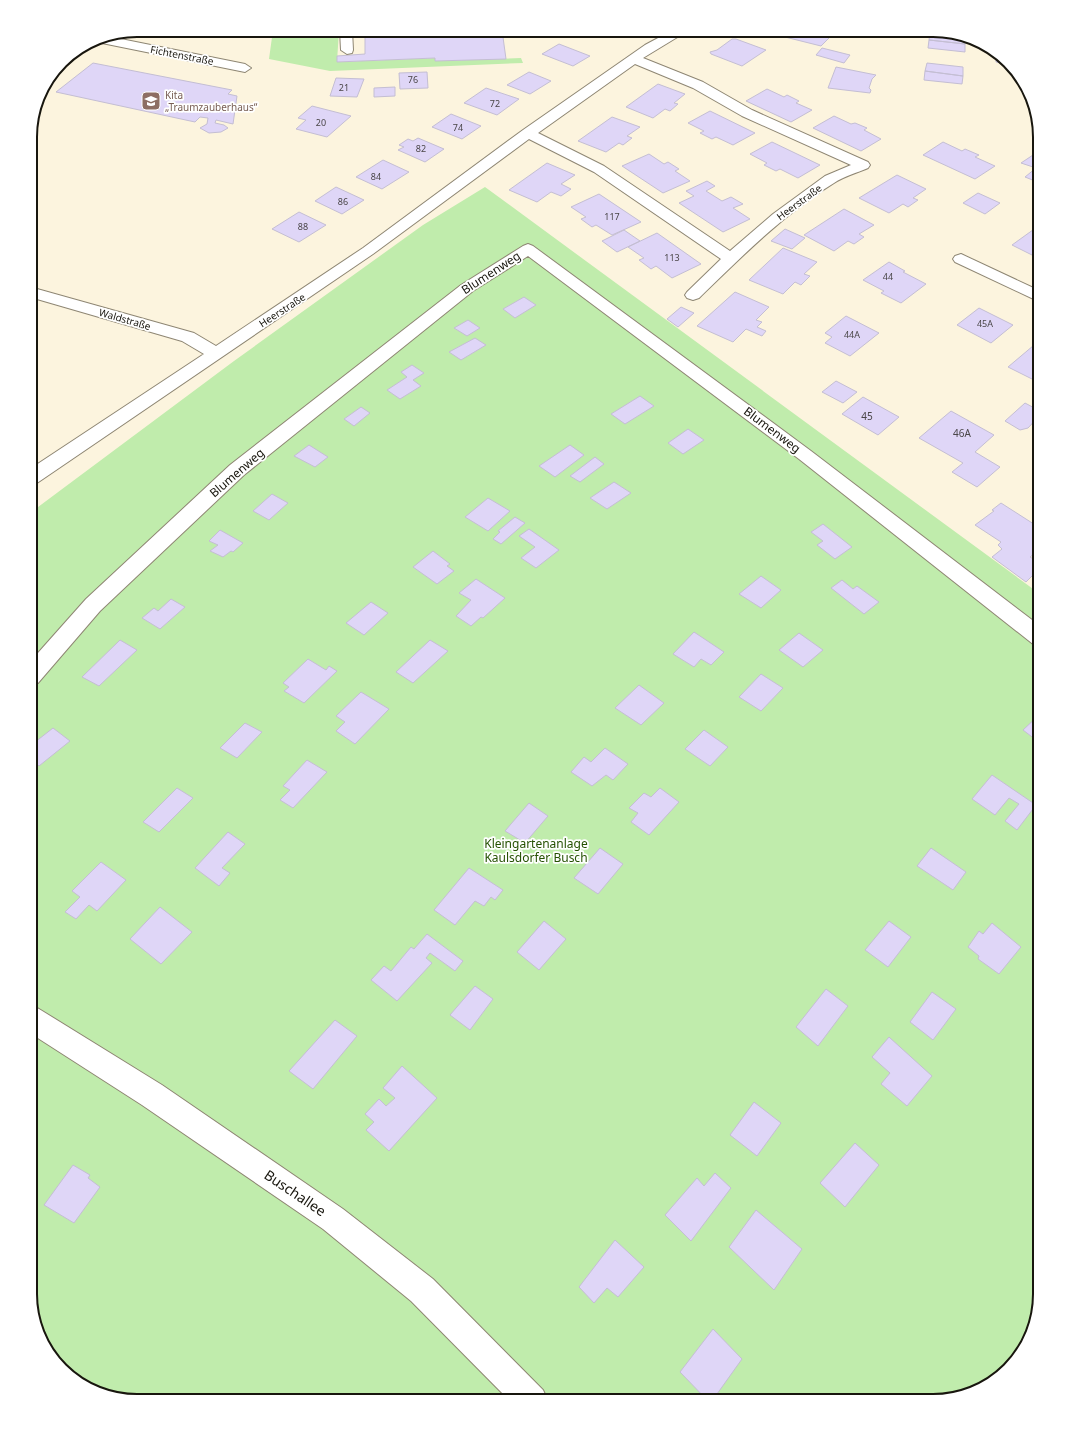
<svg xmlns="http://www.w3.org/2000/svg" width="1070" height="1431" font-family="'Noto Sans',sans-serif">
<rect width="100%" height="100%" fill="#fcf4de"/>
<path fill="#c0ecac" d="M273 30H339L337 62 435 58V61L521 58 523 63 330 71 269 59Z
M485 187 1040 594V1295L1026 1347 992 1383 934 1401H136L84 1387 48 1353 30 1294V513L234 361 423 225Z"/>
<path fill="#dfd6f7" stroke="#c4bed3" d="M417 30H502L506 59 435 61V58L337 62V56L365 54V33Z
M786 30H820L833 34 821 46 781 36Z
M930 32 966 38 965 44 929 40Z
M732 39H736L766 50 742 66 711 54 710 52 717 50Z
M929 40 965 44V52L928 48Z
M559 44 590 56 573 66 542 54Z
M822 48 850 55 844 63 816 55Z
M992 49 1007 64 996 62V56H992Z
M93 63 232 90 228 94 237 96 233 124 216 120 215 123 224 125 228 128 221 132 209 133 200 128 207 124 208 118 200 117 195 122 56 92Z
M927 63 963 67V76L925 71Z
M836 67 876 75 872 79 869 88 871 90 870 93 828 88Z
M925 71 963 76 962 84 924 80Z
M427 72 428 88 400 89 399 73Z
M529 72 551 81 530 94 507 85Z
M336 78 364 79 357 97 330 96Z
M658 84 685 94 674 103 678 104 670 111 665 109 653 118 626 107Z
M395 87V96L374 97V88Z
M486 88 519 99 497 115 464 103Z
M767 89 784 97 787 95 799 101 796 103 812 110 791 122 746 101Z
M312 106 351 116 327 137 296 129 306 120 298 118Z
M710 111 755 133 733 145 716 137 712 139 700 133 704 131 688 123Z
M451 114 481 126 462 139 432 127Z
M834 116 851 124 855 123 867 128 864 130 881 139 861 151 813 128Z
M612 117 640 127 627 136 632 138 623 145 619 143 606 152 578 141Z
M418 138 444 149 425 162 398 150 404 147 399 145 408 139 413 141Z
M772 142 820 165 798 178 780 169 776 171 764 165 767 163 750 154Z
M943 142 962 151 965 149 979 155 975 157 995 166 975 179 923 155Z
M649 154 664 164 668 162 679 169 675 171 690 181 663 193 622 166Z
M1033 155 1040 158V183L1025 177 1036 168 1021 163Z
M383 160 409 172 382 189 356 177Z
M547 163 575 175 561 184 571 189 561 196 551 192 537 202 509 190Z
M897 175 926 189 913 198 918 200 908 207 903 204 889 213 859 198Z
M707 181 715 186 706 191 722 201 731 197 743 204 733 208 750 219 723 232 679 203 694 196 686 191Z
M336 187 364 200 342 214 315 201Z
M978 193 1000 203 985 214 963 203Z
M599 194 641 222 612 235 596 225 592 227 581 219 586 217 571 207Z
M844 209 874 225 859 234 864 237 854 244 848 241 834 251 804 235Z
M299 212 326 225 299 242 272 229Z
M1037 227 1040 229V259L1012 245Z
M785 229 805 238 792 249 771 241Z
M624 230 640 241 617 252 602 241Z
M657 233 701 264 672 278 656 266 651 269 639 260 644 258 628 247Z
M783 248 817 262 804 274 810 276 801 285 795 282 783 294 749 280Z
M889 262 905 271 903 272 926 284 901 303 881 293 884 291 863 280Z
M735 292 769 307 756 320 762 322 757 327 766 331 762 336 746 329 733 342 697 326Z
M524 297 536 305 515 318 503 309Z
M681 307 694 313 678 327 667 319Z
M979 308 1013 325 991 343 957 325Z
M846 316 879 333 850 356 825 343 832 337 825 333Z
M468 320 480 328 467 336 454 328Z
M475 338 486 345 461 360 449 352Z
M1040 340V383L1008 367Z
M412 365 424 373 413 380 421 386 400 399 387 390 407 377 401 372Z
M836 381 857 392 843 403 822 392Z
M640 396 654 406 625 424 611 414Z
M863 397 899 417 878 435 842 414Z
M1025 403 1040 411V415L1028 428 1020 430 1005 421Z
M361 407 370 413 354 426 344 419Z
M951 411 994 435 975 452 1000 467 977 487 952 472 963 463 919 438Z
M688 429 704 440 683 454 668 443Z
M309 445 328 457 315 467 294 456Z
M570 445 584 455 555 477 539 466Z
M595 457 604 464 580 482 570 476Z
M614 482 631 493 607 509 590 498Z
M272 494 288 503 269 520 253 511Z
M488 498 510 511 488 531 465 517Z
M1001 503 1040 528V550L1030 557 1040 563V568L1026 582 992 557 1002 549 998 545 1001 542 975 525 994 511 992 510Z
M515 517 525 523 501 544 493 539 500 532 498 531Z
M823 524 852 547 835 559 817 545 823 541 811 532Z
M529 529 559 550 536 568 521 558 535 547 519 536Z
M220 530 243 543 233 552 231 551 223 557 210 551 218 545 209 541Z
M433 551 450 564 447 566 454 571 437 584 413 567Z
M761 576 781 590 761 608 739 594Z
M476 579 505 598 483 618 481 617 471 626 456 616 471 600 459 593Z
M842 580 853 589 857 586 879 602 864 614 831 588Z
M171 599 185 607 160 629 142 618 154 608 158 611Z
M371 602 388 613 364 635 346 623Z
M694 632 724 652 711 665 701 659 694 667 673 654Z
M799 633 823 650 803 667 779 650Z
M120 640 137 650 99 686 82 677Z
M430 640 448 651 413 683 396 672Z
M308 659 326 670 329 666 337 671 304 703 284 691 289 687 283 683Z
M761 674 783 688 761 711 739 697Z
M639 685 664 703 641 725 615 708Z
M361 692 389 709 355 744 336 731 345 722 336 716Z
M1040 714V743L1023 730Z
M245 723 262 732 237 758 220 748Z
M53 728 70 741 39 766 37 764 30 769V746Z
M704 730 728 747 710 766 685 749Z
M605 748 628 764 613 780 606 775 592 786 571 772 584 757 591 762Z
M307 760 327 772 293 808 280 800 290 790 283 786Z
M992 775 1036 805 1017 830 1005 821 1019 804 1009 798 995 815 972 799Z
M177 788 193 798 159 832 143 822Z
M660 788 679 802 649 835 631 822 638 813 629 808 644 793 651 797Z
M529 803 548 816 525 843 505 831Z
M228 832 245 844 222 868 230 873 219 886 195 868Z
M600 848 623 864 598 894 574 878Z
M931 848 966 872 953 890 917 866Z
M101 862 126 880 97 911 89 905 76 919 65 912 80 897 72 891Z
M469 868 503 890 495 900 491 897 484 906 475 901 455 925 434 910Z
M160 907 192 932 161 964 130 939Z
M544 921 566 939 539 970 517 952Z
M889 921 911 937 888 967 865 950Z
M992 923 1021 947 999 974 978 959 979 956 968 947 979 931 983 934Z
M427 934 463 961 455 971 430 953 426 958 432 963 397 1001 371 980 384 966 391 971 411 947 414 949Z
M475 986 493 999 470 1030 450 1015Z
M826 989 848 1006 818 1046 796 1027Z
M932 992 956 1009 933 1040 910 1022Z
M335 1020 357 1036 313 1089 289 1071Z
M889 1037 932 1076 907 1106 881 1084 890 1073 872 1057Z
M402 1066 437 1098 389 1151 366 1130 374 1122 365 1114 379 1099 386 1106 395 1098 383 1088Z
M754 1102 781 1123 757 1156 730 1135Z
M855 1143 879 1165 845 1207 820 1183Z
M73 1165 90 1175 88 1178 100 1187 74 1223 44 1205Z
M715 1173 731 1188 691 1241 665 1215 697 1178 704 1186Z
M756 1210 802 1249 774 1290 729 1247Z
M615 1240 644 1267 618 1297 607 1288 594 1303 579 1287Z
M30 1260 36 1264 30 1273Z
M713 1329 742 1359 712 1401H708L680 1372Z"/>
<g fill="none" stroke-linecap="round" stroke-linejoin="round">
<defs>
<path id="minor" d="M340 30H352L353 50 352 53 347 54 341 50Z
M673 30H689L643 58 703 82 752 110 868 162 870 165 868 168C857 173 844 176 834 183 784 214 741 257 699 298L693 300 687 298 685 295 687 292 721 259 594 172 529 139 373 254 37 483 30 485V469L204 354 182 341 30 297V287L194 333 216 346 363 248 523 130 645 45ZM635 64 693 88 742 116 851 165 825 176 773 214 730 251 604 166 538 133Z
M106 36 245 64 251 68 245 72 92 41Z
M528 244 533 246 811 451 1040 626V646L1033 644 799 459 528 256 473 291 244 475 100 611 38 683 30 686V662L86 599 230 465 461 285 523 246Z
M961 254 1040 291V302L955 262 953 259 955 256Z
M30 1005 39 1009 162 1085 343 1209 433 1279 543 1390 548 1401H510L411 1301 323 1229 142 1105 30 1033Z"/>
</defs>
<use href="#minor" stroke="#8e8673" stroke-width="2"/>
<use href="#minor" fill="#fff" fill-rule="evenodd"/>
</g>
<defs>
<symbol id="school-square" viewBox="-11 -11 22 22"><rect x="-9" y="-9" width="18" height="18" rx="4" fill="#8d6e63" stroke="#fff"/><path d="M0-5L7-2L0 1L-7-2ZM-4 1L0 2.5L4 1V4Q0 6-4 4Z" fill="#fff"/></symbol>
</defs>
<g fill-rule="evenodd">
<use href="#school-square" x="140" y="90" width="22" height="22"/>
</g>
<g text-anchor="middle" stroke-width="3.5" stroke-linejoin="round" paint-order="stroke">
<g font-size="9" fill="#4a4648">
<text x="413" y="83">76</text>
<text x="344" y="91">21</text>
<text x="495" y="107">72</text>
<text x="321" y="126">20</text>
<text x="458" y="131">74</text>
<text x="421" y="152">82</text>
<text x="376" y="180">84</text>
<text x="343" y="205">86</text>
<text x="612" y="220">117</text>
<text x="303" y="230">88</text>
<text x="672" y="261">113</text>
<text x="888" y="280">44</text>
<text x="985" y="327">45A</text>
<text x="852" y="338">44A</text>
</g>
<g font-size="10" fill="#18160e" stroke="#fff">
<text transform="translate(182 55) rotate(11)" y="4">Fichtenstraße</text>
<text transform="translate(799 202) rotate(-36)" y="4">Heerstraße</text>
<text transform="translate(282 310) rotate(-33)" y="4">Heerstraße</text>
<text transform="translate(125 319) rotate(16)" y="4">Waldstraße</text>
</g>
<g font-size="10" fill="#785e54" stroke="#fff" text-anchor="start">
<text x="165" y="99">Kita<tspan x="165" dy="12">„Traumzauberhaus“</tspan></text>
</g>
<g font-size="10" fill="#4a4648">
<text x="867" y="420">45</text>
<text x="962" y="437">46A</text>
</g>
<g font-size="12" fill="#18160e" stroke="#fff">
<text transform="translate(491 273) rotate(-33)" y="4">Blumenweg</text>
<text transform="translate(772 430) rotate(37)" y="4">Blumenweg</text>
<text transform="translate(237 473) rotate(-41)" y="4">Blumenweg</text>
</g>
<g font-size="12" fill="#255102" stroke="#fff">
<text x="536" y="848">Kleingartenanlage<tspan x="536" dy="14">Kaulsdorfer Busch</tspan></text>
</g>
<g font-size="14" fill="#18160e" stroke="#fff">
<text transform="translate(295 1193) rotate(34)" y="5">Buschallee</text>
</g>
</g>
<path d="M0 0H1070V1431H0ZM137 37H933A100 100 0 0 1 1033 137V1294A100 100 0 0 1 933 1394H137A100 100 0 0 1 37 1294V137A100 100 0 0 1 137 37Z" fill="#fff" fill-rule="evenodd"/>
<path fill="none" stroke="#18160e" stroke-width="2" d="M137 37H933A100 100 0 0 1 1033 137V1294A100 100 0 0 1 933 1394H137A100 100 0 0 1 37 1294V137A100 100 0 0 1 137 37Z"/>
</svg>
